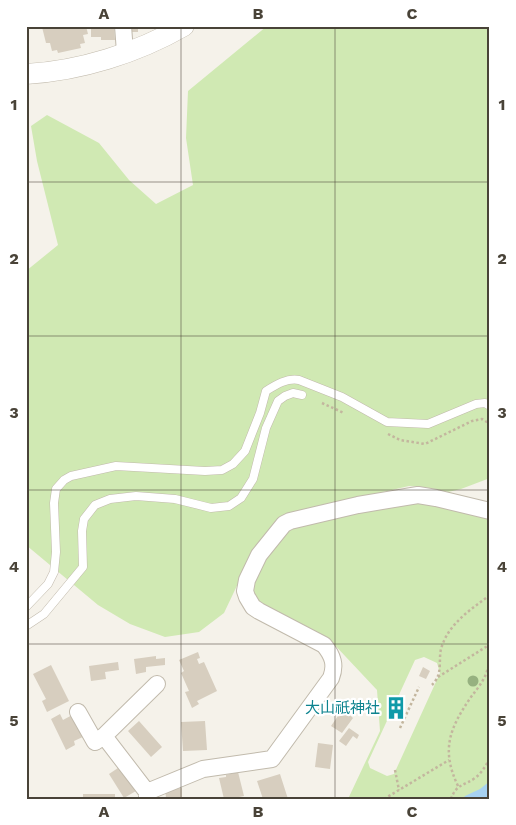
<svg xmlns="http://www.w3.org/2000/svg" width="516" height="825" font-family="'Work Sans','Noto Sans JP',sans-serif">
<rect width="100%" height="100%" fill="#f5f2ea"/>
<path fill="#d0e9b3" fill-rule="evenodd" d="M267 26H490V478L461 489 448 492 424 487 409 486 288 514 252 554 224 613 199 632 165 637 130 624 98 605 26 545V271L58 245 37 161 31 126 47 115 99 143 129 180 156 204 193 185 186 138 188 91Z
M432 502 490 516V799H348L380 731 377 690 330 640 258 602 253 593V583L262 563 287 530 300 524 413 503ZM424 657 437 663 440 673 394 774 387 776 370 768 368 762 415 660Z"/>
<path fill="#a7d2f1" d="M490 781V799H463L465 796 480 789Z"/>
<path fill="#d7cebf" d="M86 26 88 34 83 35 85 43 80 44 81 48 58 53 57 50 52 51 50 43H46L42 27Z
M91 26H114L115 40H101V37H91Z
M129 26H138V32H129Z
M198 652 200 658 197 659 199 664 204 662 217 691 197 701 199 704 192 708 185 692 189 691 181 673 184 671 179 660Z
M156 656V659L165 658V665L146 667V672L136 674 134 659Z
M118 662 119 670 105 672 106 679 91 681 89 666Z
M51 665 69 701 47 712 42 701 46 699 33 674Z
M423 667 430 671 426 679 419 676Z
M349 700 357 705 350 715 353 718 342 733 331 726Z
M60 714 63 720 74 714 85 736 74 741 75 745 66 750 51 719Z
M139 721 162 747 151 757 128 731Z
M205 721 207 750 183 751 181 722Z
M349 728 359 735 357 739 353 736 346 746 339 741Z
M318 743 333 745 330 769 315 767Z
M121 766 136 791 124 798 109 774Z
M238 772 244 796 234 798 235 799H224L219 778 226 777V775Z
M280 774 288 799H263L257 781Z
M182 788V798H166L165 789Z
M83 794H115V799H83Z"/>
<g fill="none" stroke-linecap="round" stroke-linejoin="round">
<defs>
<path id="service" d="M26 607 48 584 54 572 56 552 54 503 56 489 64 480 71 476 116 466 205 471 222 470 233 464 245 451 260 413 266 391C277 384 287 378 299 380L342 397 387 422 428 424 476 404 485 403 490 406
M26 626 44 614 83 567 82 531 84 519 95 505 110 499 136 496 175 499 211 508 229 506 241 498 253 479 266 428 278 401 285 396 293 393 302 395"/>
<path id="minor" d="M123 26 125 52
M78 712 95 742 104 736 157 684
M104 736 147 792
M147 799V792L203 769 272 759 331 678C336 665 333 656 324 645L259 611 253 607 247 597 245 591 247 580 259 555 284 524 290 521 358 505 418 495 436 498 490 511"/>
<path id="tertiary" d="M26 74C80 71 137 53 184 26"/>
</defs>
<use href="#service" stroke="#c1baac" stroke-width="9"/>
<use href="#minor" stroke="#c1baac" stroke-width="18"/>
<use href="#tertiary" stroke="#c1baac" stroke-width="21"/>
<path stroke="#c3b69e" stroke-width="2.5" stroke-dasharray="2.5 2.5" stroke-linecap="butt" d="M322 403 344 413
M388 434 400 440 425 444 472 421 482 419 490 424
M438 677 489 645
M432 685C434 683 437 679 438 676 441 668 439 657 441 649 448 624 470 610 490 595
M400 728 419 687
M395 770 399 790
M458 786C441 750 449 729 471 697 477 689 484 681 487 671 492 657 489 640 490 625
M384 799 449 760
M451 799C456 784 464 786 475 778 482 773 486 765 490 758"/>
<use href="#service" stroke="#fff" stroke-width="8"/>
<use href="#minor" stroke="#fff" stroke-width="16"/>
<use href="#tertiary" stroke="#fff" stroke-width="20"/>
</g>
<circle fill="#96b180" cx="473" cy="681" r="5.5"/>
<path fill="none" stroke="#494338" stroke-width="1" stroke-opacity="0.55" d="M181 26V799M335 26V799M26 182H490M26 336H490M26 490H490M26 644H490"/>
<defs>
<symbol id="building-bare" viewBox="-9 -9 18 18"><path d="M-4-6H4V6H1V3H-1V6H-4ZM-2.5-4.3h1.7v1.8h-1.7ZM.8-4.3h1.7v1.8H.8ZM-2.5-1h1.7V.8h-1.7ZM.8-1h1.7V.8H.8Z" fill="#0f9aa8" stroke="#fff" stroke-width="2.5" paint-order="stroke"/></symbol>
</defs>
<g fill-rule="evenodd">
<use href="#building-bare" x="380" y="692" width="32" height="32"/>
</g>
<g text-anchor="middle" stroke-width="4.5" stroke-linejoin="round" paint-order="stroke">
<g font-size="15" fill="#0d838f" stroke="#fff" text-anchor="end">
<text x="380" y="713">大山祇神社</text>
</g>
</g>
<rect width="516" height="825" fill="none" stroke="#ffffff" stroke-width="55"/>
<rect x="28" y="28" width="460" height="770" fill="none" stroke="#494338" stroke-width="2"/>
<g font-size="16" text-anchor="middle" font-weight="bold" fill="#494338">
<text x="104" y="19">A</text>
<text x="258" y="19">B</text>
<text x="412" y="19">C</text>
<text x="14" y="110">1</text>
<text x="502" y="110">1</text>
<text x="14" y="264">2</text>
<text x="502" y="264">2</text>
<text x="14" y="418">3</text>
<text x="502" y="418">3</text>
<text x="14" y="572">4</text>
<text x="502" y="572">4</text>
<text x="14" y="726">5</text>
<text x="502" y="726">5</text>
<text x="104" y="817">A</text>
<text x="258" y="817">B</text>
<text x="412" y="817">C</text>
</g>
</svg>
